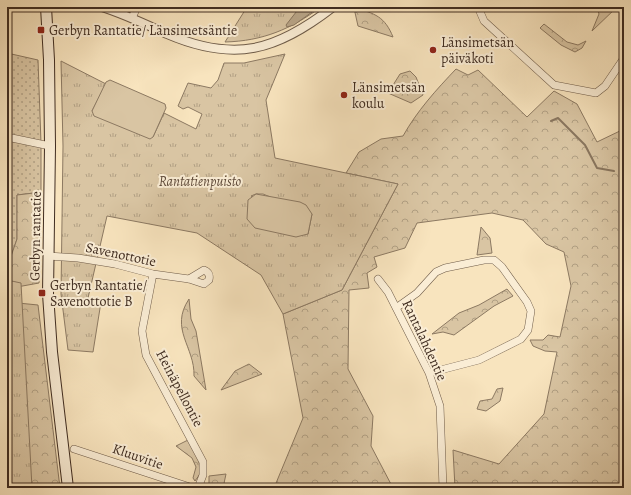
<svg xmlns="http://www.w3.org/2000/svg" width="631" height="495" font-family="Alegreya,serif">
<defs>
<pattern id="grass-dots" width="8" height="8" patternUnits="userSpaceOnUse"><rect width="8" height="8" fill="#d9c5a3"/><path d="M2 2h.1M6 6h.1" fill="none" stroke="#b1a084" stroke-width="1.8" stroke-linecap="round"/></pattern>
<pattern id="forest-crowns" width="20" height="18" patternUnits="userSpaceOnUse"><rect width="20" height="18" fill="#d9c5a3"/><path d="M2 6a3 3 0 1 1 6 0M12 15a3 3 0 1 1 6 0" fill="none" stroke="#b1a084"/></pattern>
<pattern id="park-tufts" width="24" height="20" patternUnits="userSpaceOnUse"><rect width="24" height="20" fill="#d9c5a3"/><path d="M3 7l-1-3M5 7V3M7 7l1-3M15 17l-1-3M17 17v-4M19 17l1-3" fill="none" stroke="#b1a084"/></pattern>
</defs>
<rect width="100%" height="100%" fill="#f8e4be"/>
<filter id="stains"><feTurbulence type="fractalNoise" baseFrequency=".005" numOctaves="4"/><feColorMatrix values="0 0 0 0 .2 0 0 0 0 .09 0 0 0 0 .02 0 0 0 .5 -.17"/></filter>
<radialGradient id="worn" r=".72"><stop offset=".6" stop-color="#630" stop-opacity="0"/><stop offset="1" stop-color="#630" stop-opacity=".3"/></radialGradient>
<path fill="url(#grass-dots)" stroke="#8c7962" d="M7 53 38 60 41 143V212L34 193 17 195V239L7 268V205L10 202 7 164Z"/>
<path fill="url(#forest-crowns)" stroke="#8c7962" d="M597 7H617L592 31 599 14Z
M354 8C375 13 385 17 393 37L358 26Z
M544 24 567 42 578 45 586 41 582 48 575 52 561 45 540 28Z
M456 69 468 75 478 70 527 117 554 91 577 104 597 142 624 129V488H455L453 450 499 464 544 414 557 352 545 351 533 346 530 340H543L548 335 560 337 571 286 564 252 546 244 523 220 492 213 417 223 405 248 374 257 377 267 367 273 369 288 349 290 348 369 373 416 371 446 393 488H274L303 418 283 314 342 290 398 184 346 173 359 152 381 139 403 136C417 111 436 90 456 69Z
M410 71 416 77 423 95 411 103 388 93 400 74Z
M34 193 41 212 39 283 17 287 18 303 38 305 60 488H29L7 403V268L17 239V195Z
M481 227 490 238 492 253 477 255Z
M507 289 513 296 494 306 454 335 443 332 432 334 459 313 479 305Z
M189 299 191 319 196 331 206 390 194 376C195 347 169 329 189 299Z
M249 364 262 374 221 390 235 371Z
M503 388 500 401 486 411 477 409 480 401 492 399 497 389Z
M188 440 199 461 200 474 195 481 193 478 196 467 192 458 176 446Z
M226 474 223 488 209 487V476Z"/>
<path fill="url(#park-tufts)" stroke="#8c7962" fill-rule="evenodd" d="M247 7H321C291 29 263 41 225 42Z
M285 54 266 100 275 158 398 184 342 290 283 314 261 275 197 233 107 216 88 298 101 302 93 352 68 350 61 294 63 146 61 61 106 84 92 111 153 137 164 113 196 129 202 114 188 107 183 109 178 106 188 83 211 88 218 80 224 63H244ZM256 194H263L312 214 308 234 251 196Z
M7 280 21 283 32 488H7Z"/>
<path fill="#d9c5a3" stroke="#8c7962" d="M110 80 165 104 166 108 153 137 150 139 94 116 92 111 106 82Z
M256 194 300 202 306 205 312 214 308 234 296 237 255 228 247 219 248 200Z"/>
<path fill="#b9a689" stroke="#89765f" d="M300 7H319L294 25 287 27 286 25Z"/>
<g fill="none" stroke-linecap="round" stroke-linejoin="round">
<path stroke="#89765f" stroke-width="2" d="M551 121 558 118 585 145 597 168 614 171
M622 171 624 172"/>
<defs>
<path id="minor" d="M478 7 484 21 554 85 596 93 605 86 624 58
M132 18 137 7
M7 137 50 146
M48 256 78 258 115 264 153 274 189 279 204 284 209 280C210 276 209 272 204 270L189 279
M153 274 142 331 146 355 203 462V475L198 488
M378 279 388 292 429 373 440 406 443 488
M396 308 417 293 436 272 445 268 484 260H494L502 267 527 302 531 311 528 330 521 339 479 360 429 373
M74 449 193 488"/>
<path id="tertiary" d="M102 7C124 14 145 24 167 34 235 63 276 51 333 7"/>
<path id="secondary" d="M46 7 49 60 50 146 48 294 52 352 68 488"/>
</defs>
<use href="#minor" stroke="#6e5b48" stroke-width="8"/>
<use href="#tertiary" stroke="#6e5b48" stroke-width="10"/>
<use href="#secondary" stroke="#402d21" stroke-width="12"/>
<use href="#minor" stroke="#faedd5" stroke-width="7"/>
<use href="#tertiary" stroke="#faedd5" stroke-width="8"/>
<use href="#secondary" stroke="#faedd5" stroke-width="10"/>
</g>
<g fill="#8f2418" stroke="#faedd5" stroke-width="1.5">
<rect x="37" y="26" width="8" height="8" rx="2"/>
<circle cx="433" cy="50" r="4"/>
<circle cx="344" cy="95" r="4"/>
<rect x="38" y="289" width="8" height="8" rx="2"/>
</g>
<g text-anchor="middle" stroke-width="4" stroke-linejoin="round" paint-order="stroke">
<g font-size="14" fill="#402d21" stroke="#faedd5" text-anchor="start">
<text x="49" y="35">Gerbyn Rantatie/ Länsimetsäntie</text>
<text x="441" y="47">Länsimetsän<tspan x="441" dy="16">päiväkoti</tspan></text>
<text x="352" y="92">Länsimetsän<tspan x="352" dy="16">koulu</tspan></text>
<text x="50" y="290">Gerbyn Rantatie/<tspan x="50" dy="16">Savenottotie B</tspan></text>
</g>
<g font-size="14" font-style="italic" fill="#5f4b3b" stroke="#faedd5">
<text x="200" y="186">Rantatienpuisto</text>
</g>
<g font-size="14" fill="#402d21" stroke="#faedd5">
<text transform="translate(35 236) rotate(-89)" y="5">Gerbyn rantatie</text>
<text transform="translate(121 254) rotate(12)" y="5">Savenottotie</text>
<text transform="translate(425 340) rotate(65)" y="5">Rantalahdentie</text>
<text transform="translate(180 388) rotate(62)" y="5">Heinäpellontie</text>
<text transform="translate(138 456) rotate(19)" y="5">Kluuvitie</text>
</g>
</g>
<rect width="631" height="495" fill="none" stroke="#f8e4be" stroke-width="24"/>
<rect x="8" y="8" width="615" height="479" fill="none" stroke="#402d21" stroke-width="2"/>
<rect x="12" y="12" width="607" height="471" fill="none" stroke="#402d21"/>
<rect width="100%" height="100%" filter="url(#stains)"/>
<rect width="100%" height="100%" fill="url(#worn)"/>
</svg>
